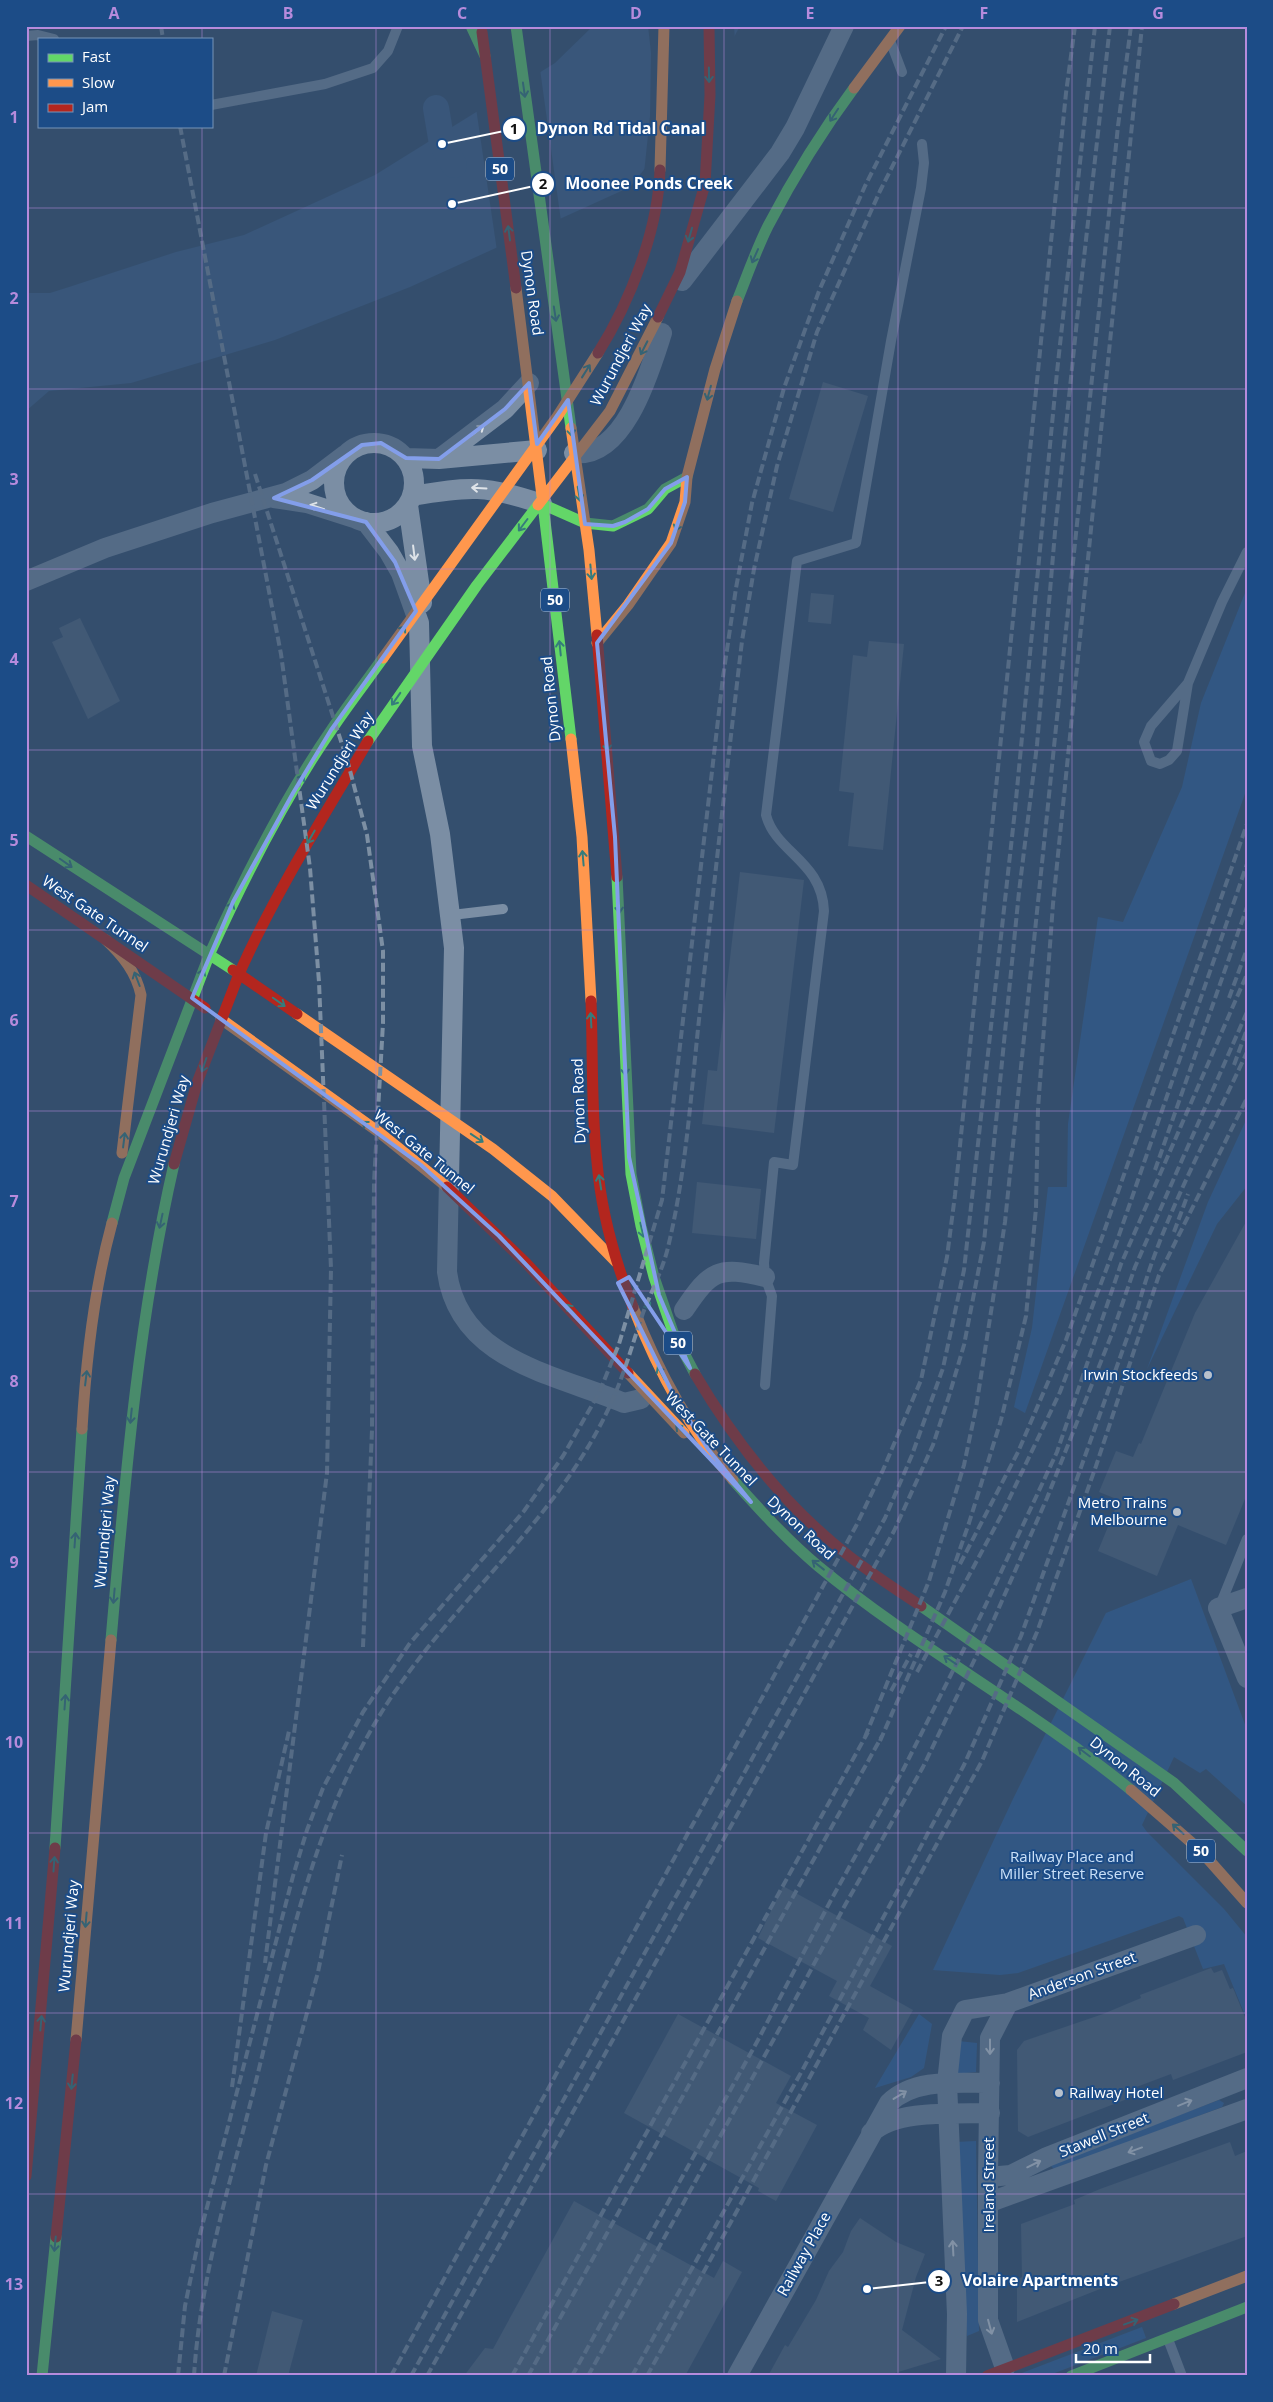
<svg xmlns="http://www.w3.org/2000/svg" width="1273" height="2402" font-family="'Open Sans',sans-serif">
<rect width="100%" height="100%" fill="#344f6e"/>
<path fill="#30639e" d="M1247 588V788L1025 1413 1014 1407 1032 1328 1048 1187H1067L1068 1124 1098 917 1123 922 1182 787 1201 703Z
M1247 1118V1186L1217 1224 1147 1369 1208 1202Z
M1191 1579 1247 1730V1806L1206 1769 1200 1773 1174 1757 1142 1825 1147 1832 1224 1909 1247 1937V2020L1224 1964 1203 1969 1183 1918 1179 1916 1018 1973 1000 1975 933 1970 1013 1799 1106 1613Z
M919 2014 932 2024 924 2068 911 2077 875 2088Z
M958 2041 977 2043 976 2072 955 2074Z
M1219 2100 1224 2103 1222 2107 1055 2170 1050 2165 1052 2163Z
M976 2141 979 2331 967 2336 958 2214 956 2142Z
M1142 2327 1146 2338 1047 2376H1014Z"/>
<path fill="#3e608a" d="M593 26H740L700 100 630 187 410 287 275 340 131 383 49 391 26 411V293H50L66 288 176 252 244 235 375 175 555 63Z"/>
<path fill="#344f6e" d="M648 26H734L735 40 702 101 644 173 650 116 651 53Z
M540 69 561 221 497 251 476 108Z"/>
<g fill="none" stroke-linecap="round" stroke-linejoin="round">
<path stroke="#3e608a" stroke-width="26" d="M436 108 442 144 454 165"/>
</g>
<path fill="#50667f" d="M823 382 868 396 833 512 789 499Z
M811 593 834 595 831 624 808 622Z
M80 618 120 701 88 719 52 642 63 637 59 628Z
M869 641 904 644 883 850 848 846 854 793 839 791 853 655 867 657Z
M740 872 804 880 774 1133 702 1124 708 1070 717 1071Z
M697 1182 761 1189 756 1239 692 1233Z
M1247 1220V1494L1226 1545 1178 1525 1157 1576 1098 1551 1119 1500 1099 1492 1116 1451 1133 1457 1139 1443 1141 1444 1195 1313Z
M783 1886 892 1946 870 1986 913 2010 891 2050 863 2030 869 2018 829 1996 837 1981 758 1938Z
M1211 1968 1214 1973 1222 1970 1230 1989 1233 1988 1247 2022V2052L1173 2080 1171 2074 1131 2089 1135 2096 1028 2137 1018 2131 1017 2050 1024 2041 1103 2014 1141 1998 1140 1995Z
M678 2014 791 2076 776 2103 817 2125 776 2201 758 2191 759 2188 624 2113Z
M1230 2142 1235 2156 1247 2151V2236L1105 2287 1017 2322V2280L1022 2277 1021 2224 1075 2204 1074 2200 1100 2189Z
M574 2201 714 2278 723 2261 742 2272 685 2376H464L485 2348 493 2349Z
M860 2218 896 2242 925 2254 916 2277 902 2330 941 2359 885 2376H768L785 2345 788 2347 816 2300 829 2271 843 2252 851 2231Z
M272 2311 303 2320 288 2376H256Z"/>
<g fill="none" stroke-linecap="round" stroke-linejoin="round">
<path stroke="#7b8ea4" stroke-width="10" d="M26 36 38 35 54 39
M891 43 902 72
M211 105 325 84 373 68 388 51 398 26
M1188 683 1151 726 1144 742 1151 761 1160 764 1169 760 1177 751 1188 683 1222 602 1247 552
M452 915 503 909
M765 1385 772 1296 765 1277 764 1263 774 1162 793 1165 824 911C822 861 776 853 766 815L797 561 856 543 891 341 921 188 924 163 922 144
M1219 1608 1247 1539
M1168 2339 1182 2376"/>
<path stroke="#7b8ea4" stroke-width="20" d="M682 281 780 153 795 128 844 26
M334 483a40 40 0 1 1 80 0a40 40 0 1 1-80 0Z
M574 453C625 459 650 370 662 333
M406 458 439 459 537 450
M439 459 505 409 529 383
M412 496C470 486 486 485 542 504
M274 498 307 503 354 518
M408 505 422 603
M366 522 389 552 401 573 419 623 422 746 440 834 454 948 447 1272C459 1361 555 1374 624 1403L641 1399
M26 581 105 548 212 513 286 493 312 480 345 455
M684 1310C711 1270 718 1266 765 1277
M1247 1598 1218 1608 1247 1678
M871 2133C896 2109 956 2114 990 2113
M988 2177 1011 2175 1047 2157 1247 2078
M990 2202 1247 2109
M1005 2368 988 2320V2177L990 2038 1008 2003
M737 2376 889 2103C914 2078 957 2083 990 2083
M956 2376 957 2314 947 2083 952 2036 965 2010 1008 2003 1196 1935"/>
<path stroke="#63d668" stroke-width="11" d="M471 26 485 56
M516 26 571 428
M737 301C747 276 756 250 768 226 793 178 822 131 854 88
M542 496 571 739
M542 504 585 523 613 526 648 509 665 489 687 477
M368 741 477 585 538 505
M26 836 233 970
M617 877 631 1174 641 1226 654 1277 673 1332 695 1374
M210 953C244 878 285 797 332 729 348 705 366 682 383 658
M112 1223 124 1178 210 953
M733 1480C760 1510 787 1540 818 1566 917 1648 1032 1709 1131 1790
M921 1606 1174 1783 1247 1851
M111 1640C125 1480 138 1321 174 1164
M55 1848 82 1429
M42 2376 56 2237
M1071 2376 1247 2307"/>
<path stroke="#ff974d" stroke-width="11" d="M854 88 900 26
M660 170 664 26
M516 288 542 496
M571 428 589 550 597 635
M538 505 610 411 658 317
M597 643 628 605 671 543 685 502 687 477 715 369 737 301
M383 658 557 417 598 353
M571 739 582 837 591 1001
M106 940C123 956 136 972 141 995L122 1153
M297 1014 493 1149 552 1196 616 1262
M221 1019 380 1133 447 1187
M633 1307C657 1369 689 1429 733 1480
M628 1373 684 1433
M82 1429C86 1360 94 1289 112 1223
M1131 1790 1200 1850 1247 1903
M76 2040 111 1640
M1174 2304 1247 2276"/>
<path stroke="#b3261e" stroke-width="11" d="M482 32 516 288
M658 317 680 272 705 184 710 95 709 26
M598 353C630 302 658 231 660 170
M597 635 617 877
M26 885 205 1008
M591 1001C593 1054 591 1108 597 1162 601 1211 615 1261 633 1307
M297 1014 239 974C275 893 323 818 368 741
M174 1164 197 1083 239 974 233 970
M447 1187 526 1263 628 1373
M695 1374C735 1442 786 1507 849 1556 872 1574 897 1590 921 1606
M26 2176 55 1848
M56 2237 76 2040
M987 2376 1174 2304"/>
<path stroke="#7c8fa3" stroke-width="4" stroke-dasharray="9 4" stroke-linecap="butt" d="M161 26 163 39
M180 126 281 654 310 868 319 982 331 1269 327 1473 265 1963
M255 474 348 763 367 835 383 951V1023L374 1182 372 1430 363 1647
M1229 998 1247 949
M1234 1065 1247 1029
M1155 1170 1247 907
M1174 1232 1188 1194
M960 1564 1018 1452 1066 1340 1247 824
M917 1672 1002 1514 1060 1392 1117 1241 1247 864
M891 1691 911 1654
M865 1737 929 1581 964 1465 976 1408 1005 1222 1118 126 1131 26
M880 1741 945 1592 969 1523 1001 1420 1026 1316 1036 1208 1038 1109 1053 904 1142 26
M232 2087 266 1833 289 1731
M178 2376 185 2306 199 2238 293 1876 307 1830 323 1788 363 1712 410 1643 524 1511 563 1456 599 1393 619 1344 662 1200 723 677 736 588 752 503 784 388 819 291 865 186 946 26
M194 2376C200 2279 229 2187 253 2093 287 1958 312 1817 390 1699 458 1596 561 1516 612 1401 625 1372 633 1342 643 1313 652 1290 664 1267 669 1243 688 1162 692 1076 702 993 715 876 728 759 742 641L754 569 777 466 817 332 880 191 963 26
M224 2376 266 2165 318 1972 342 1855
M391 2376 856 1526 883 1470 921 1380 947 1257 955 1195 1066 93 1075 26
M411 2376 885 1518 912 1455 943 1368 964 1270 1015 810 1057 372 1095 26
M427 2376 894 1531 933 1445 949 1396 964 1345 984 1242 1019 892 1037 745 1055 532 1077 320 1110 26
M512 2376 868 1732
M528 2376 882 1736
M572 2376 758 2040 831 1900 903 1770 981 1615 1057 1452 1121 1264 1247 974
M588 2376 786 2017 844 1907 923 1767 994 1619 1047 1498 1113 1331 1135 1267 1247 1012
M632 2376 803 2069 964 1765 1021 1636 1138 1307C1162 1218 1209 1135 1247 1052
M647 2376 982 1761 1037 1632 1096 1466 1159 1275 1247 1098"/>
</g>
<defs><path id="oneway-shaft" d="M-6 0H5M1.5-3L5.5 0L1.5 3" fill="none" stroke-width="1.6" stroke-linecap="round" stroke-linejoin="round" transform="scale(1.25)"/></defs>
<g stroke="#357c7c">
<use href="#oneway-shaft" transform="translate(709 75) rotate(89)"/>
<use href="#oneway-shaft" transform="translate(524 90) rotate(82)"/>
<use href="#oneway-shaft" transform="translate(834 115) rotate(123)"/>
<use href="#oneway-shaft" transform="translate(509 233) rotate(-98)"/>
<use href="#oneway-shaft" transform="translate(690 235) rotate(106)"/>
<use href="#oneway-shaft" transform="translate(755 256) rotate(114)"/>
<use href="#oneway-shaft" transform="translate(555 314) rotate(81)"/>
<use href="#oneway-shaft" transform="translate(644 348) rotate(117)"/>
<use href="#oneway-shaft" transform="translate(586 371) rotate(-58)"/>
<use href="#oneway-shaft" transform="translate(709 393) rotate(105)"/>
<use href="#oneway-shaft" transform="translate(571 429) rotate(83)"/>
<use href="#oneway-shaft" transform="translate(579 494) rotate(80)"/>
<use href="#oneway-shaft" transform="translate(678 524) rotate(109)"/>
<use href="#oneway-shaft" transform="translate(523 525) rotate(127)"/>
<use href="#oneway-shaft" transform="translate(591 572) rotate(85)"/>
<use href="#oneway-shaft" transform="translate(401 632) rotate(-55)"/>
<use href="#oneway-shaft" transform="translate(560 648) rotate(-96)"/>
<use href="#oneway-shaft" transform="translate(396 699) rotate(125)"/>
<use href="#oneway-shaft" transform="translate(607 744) rotate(84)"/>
<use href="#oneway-shaft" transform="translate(300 781) rotate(-59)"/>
<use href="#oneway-shaft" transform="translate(311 837) rotate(120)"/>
<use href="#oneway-shaft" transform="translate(583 858) rotate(-95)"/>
<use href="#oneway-shaft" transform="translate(66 863) rotate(35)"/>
<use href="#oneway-shaft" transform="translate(619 906) rotate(87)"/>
<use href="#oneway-shaft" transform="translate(230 909) rotate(-65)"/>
<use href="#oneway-shaft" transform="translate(201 976) rotate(-68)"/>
<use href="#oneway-shaft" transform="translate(137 979) rotate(-111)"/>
<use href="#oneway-shaft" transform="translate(279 1002) rotate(35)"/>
<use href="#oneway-shaft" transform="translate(591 1020) rotate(-93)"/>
<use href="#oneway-shaft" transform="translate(204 1065) rotate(109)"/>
<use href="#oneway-shaft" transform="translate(625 1068) rotate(87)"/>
<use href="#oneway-shaft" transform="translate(368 1126) rotate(-143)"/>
<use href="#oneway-shaft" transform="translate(477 1138) rotate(34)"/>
<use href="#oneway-shaft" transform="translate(124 1140) rotate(-83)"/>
<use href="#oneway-shaft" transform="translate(600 1182) rotate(-99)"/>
<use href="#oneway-shaft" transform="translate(161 1221) rotate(102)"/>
<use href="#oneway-shaft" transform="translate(642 1230) rotate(77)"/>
<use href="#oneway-shaft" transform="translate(646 1303) rotate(55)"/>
<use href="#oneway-shaft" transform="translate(571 1310) rotate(-131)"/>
<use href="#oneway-shaft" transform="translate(661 1373) rotate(-118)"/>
<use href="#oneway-shaft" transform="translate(86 1378) rotate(-83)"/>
<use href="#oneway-shaft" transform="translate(131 1416) rotate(96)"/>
<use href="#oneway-shaft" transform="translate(681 1430) rotate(-134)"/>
<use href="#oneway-shaft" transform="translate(75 1540) rotate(-86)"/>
<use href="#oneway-shaft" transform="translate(818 1565) rotate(-142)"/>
<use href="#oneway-shaft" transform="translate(114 1596) rotate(95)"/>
<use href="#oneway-shaft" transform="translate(950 1660) rotate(-146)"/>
<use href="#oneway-shaft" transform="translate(65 1702) rotate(-86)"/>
<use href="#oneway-shaft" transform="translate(1084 1752) rotate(-143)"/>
<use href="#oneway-shaft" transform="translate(1178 1829) rotate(-138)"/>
<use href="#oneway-shaft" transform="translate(54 1864) rotate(-86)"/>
<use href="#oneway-shaft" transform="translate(86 1920) rotate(95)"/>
<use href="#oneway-shaft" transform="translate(41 2023) rotate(-85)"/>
<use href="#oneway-shaft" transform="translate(72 2082) rotate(96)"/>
<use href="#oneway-shaft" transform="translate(55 2244) rotate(96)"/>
<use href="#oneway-shaft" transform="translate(1131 2322) rotate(-20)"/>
</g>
<g stroke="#dee3e8">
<use href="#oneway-shaft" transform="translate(478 430) rotate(-38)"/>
<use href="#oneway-shaft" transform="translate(479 488) rotate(-177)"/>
<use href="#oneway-shaft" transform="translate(317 507) rotate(-162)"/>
<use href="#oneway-shaft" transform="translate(414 553) rotate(83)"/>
<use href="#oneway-shaft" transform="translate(990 2047) rotate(90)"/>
<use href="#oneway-shaft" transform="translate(900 2095) rotate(-31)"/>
<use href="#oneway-shaft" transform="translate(1185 2103) rotate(-22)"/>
<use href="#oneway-shaft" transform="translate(1135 2150) rotate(160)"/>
<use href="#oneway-shaft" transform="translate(1034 2164) rotate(-26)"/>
<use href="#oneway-shaft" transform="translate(953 2248) rotate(-93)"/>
<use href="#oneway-shaft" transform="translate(990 2327) rotate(75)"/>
</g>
<path d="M0 0H1273V2402H0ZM529 383 537 444 568 400 585 524 613 526 625 522 648 509 665 489 687 477 685 502 671 543 597 643 615 837 629 1157 659 1295 690 1368 629 1277 618 1283 675 1398 708 1449 751 1502 499 1236 421 1165 192 998 233 902 293 793 331 730 416 611 395 562 366 522 274 498 312 480 362 445 381 443 406 458 439 459 505 409Z" fill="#344f6e" fill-opacity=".55" fill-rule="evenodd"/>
<path fill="none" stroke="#839eea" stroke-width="4" stroke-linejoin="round" d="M529 383 537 444 568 400 585 524 613 526 625 522 648 509 665 489 687 477 685 502 671 543 597 643 615 837 629 1157 659 1295 690 1368 629 1277 618 1283 675 1398 708 1449 751 1502 499 1236 421 1165 192 998 233 902 293 793 331 730 416 611 395 562 366 522 274 498 312 480 362 445 381 443 406 458 439 459 505 409Z"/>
<path fill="none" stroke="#b68bdc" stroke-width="1" stroke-opacity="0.55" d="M202 26V39M376 26V2376M550 26V2376M724 26V2376M898 26V2376M1072 26V2376M202 126V2376M26 208H1247M26 389H1247M26 569H1247M26 750H1247M26 930H1247M26 1111H1247M26 1291H1247M26 1472H1247M26 1652H1247M26 1833H1247M26 2013H1247M26 2194H1247"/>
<g fill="#b8c1cc" stroke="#1c4c87" stroke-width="2">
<circle cx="1208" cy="1375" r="5"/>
<circle cx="1177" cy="1512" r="5"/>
<circle cx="1059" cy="2093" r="5"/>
</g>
<g text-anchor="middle" stroke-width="4" stroke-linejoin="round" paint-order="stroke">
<g fill="#1c4c87" stroke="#bbc9db" stroke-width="1">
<rect x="486" y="157.5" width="28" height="23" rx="4"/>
<rect x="541" y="588.5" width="28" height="23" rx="4"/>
<rect x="664" y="1331.5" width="28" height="23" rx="4"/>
<rect x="1187" y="1839.5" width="28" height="23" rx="4"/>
</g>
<g font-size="14" font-weight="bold" fill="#fff">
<text x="500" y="174">50</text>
<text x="555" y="605">50</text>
<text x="678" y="1348">50</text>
<text x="1201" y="1856">50</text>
</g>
<g font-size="15" fill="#fff" stroke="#1c4c87">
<text transform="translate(532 293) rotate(82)" y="5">Dynon Road</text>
<text transform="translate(621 355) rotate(-62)" y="5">Wurundjeri Way</text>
<text transform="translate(551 699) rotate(-96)" y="5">Dynon Road</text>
<text transform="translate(340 761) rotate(-58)" y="5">Wurundjeri Way</text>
<text transform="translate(95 914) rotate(34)" y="5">West Gate Tunnel</text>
<text transform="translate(579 1101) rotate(-92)" y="5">Dynon Road</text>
<text transform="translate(169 1130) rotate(-74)" y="5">Wurundjeri Way</text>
<text transform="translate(424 1152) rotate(39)" y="5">West Gate Tunnel</text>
<text transform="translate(711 1439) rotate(46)" y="5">West Gate Tunnel</text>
<text transform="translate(801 1528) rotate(43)" y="5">Dynon Road</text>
<text transform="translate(105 1532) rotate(-85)" y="5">Wurundjeri Way</text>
<text transform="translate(1125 1767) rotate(39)" y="5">Dynon Road</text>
<text transform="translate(69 1936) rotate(-85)" y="5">Wurundjeri Way</text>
<text transform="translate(1082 1976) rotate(-20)" y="5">Anderson Street</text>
<text transform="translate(1104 2135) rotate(-22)" y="5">Stawell Street</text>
<text transform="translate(989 2185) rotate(-90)" y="5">Ireland Street</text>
<text transform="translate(804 2254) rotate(-61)" y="5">Railway Place</text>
</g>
<g font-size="15" fill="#fff" stroke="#1c4c87" text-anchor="end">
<text x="1198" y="1380">Irwin Stockfeeds</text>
<text x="1167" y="1508">Metro Trains<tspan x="1167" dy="17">Melbourne</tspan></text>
<text x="1069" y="2098" text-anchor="start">Railway Hotel</text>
</g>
<g font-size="15" fill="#cae0f8" stroke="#1c4c87">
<text x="1072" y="1862">Railway Place and<tspan x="1072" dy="17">Miller Street Reserve</tspan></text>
</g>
</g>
<path fill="none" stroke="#fff" stroke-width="2" d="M442 144L514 129M452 204L543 184M867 2289L939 2281"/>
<g fill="#fff" stroke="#1c4c87" stroke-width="2">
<circle cx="442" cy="144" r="5"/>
<circle cx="452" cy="204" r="5"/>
<circle cx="867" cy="2289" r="5"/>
<circle cx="514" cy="129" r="12"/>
<circle cx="543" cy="184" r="12"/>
<circle cx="939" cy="2281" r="12"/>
</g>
<g font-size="15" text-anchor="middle" font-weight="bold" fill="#111">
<text x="514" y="134">1</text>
<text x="543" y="189">2</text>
<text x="939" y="2286">3</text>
</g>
<g font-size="16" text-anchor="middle" font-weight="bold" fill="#fff" stroke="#1c4c87" stroke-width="4" stroke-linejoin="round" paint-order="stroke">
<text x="621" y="134">Dynon Rd Tidal Canal</text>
<text x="649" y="189">Moonee Ponds Creek</text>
<text x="1040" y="2286">Volaire Apartments</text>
</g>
<rect width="1273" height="2402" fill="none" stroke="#1c4c87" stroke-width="55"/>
<rect x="38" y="38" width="175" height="90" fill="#1c4c87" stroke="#7794b7"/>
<rect x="48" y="54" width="25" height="8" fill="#63d668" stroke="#7794b7"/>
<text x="82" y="62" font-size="15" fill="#ffffff">Fast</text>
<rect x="48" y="79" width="25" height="8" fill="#ff974d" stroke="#7794b7"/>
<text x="82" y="88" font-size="15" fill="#ffffff">Slow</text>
<rect x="48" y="104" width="25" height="8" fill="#b3261e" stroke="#7794b7"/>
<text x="82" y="112" font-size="15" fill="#ffffff">Jam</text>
<path d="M1076 2354v8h74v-8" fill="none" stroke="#ffffff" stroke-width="2.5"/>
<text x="1083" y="2354" font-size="15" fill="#ffffff" stroke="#1c4c87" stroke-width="4" paint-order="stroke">20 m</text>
<rect x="28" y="28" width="1218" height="2346" fill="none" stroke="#b68bdc" stroke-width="2"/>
<g font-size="16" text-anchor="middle" font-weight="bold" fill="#b68bdc">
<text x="114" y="19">A</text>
<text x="288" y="19">B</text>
<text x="462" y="19">C</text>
<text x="636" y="19">D</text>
<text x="810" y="19">E</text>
<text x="984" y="19">F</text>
<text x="1158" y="19">G</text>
<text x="14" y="123">1</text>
<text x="14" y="304">2</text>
<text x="14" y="485">3</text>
<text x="14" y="665">4</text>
<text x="14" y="846">5</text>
<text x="14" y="1026">6</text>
<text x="14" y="1207">7</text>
<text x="14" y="1387">8</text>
<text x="14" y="1568">9</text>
<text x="14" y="1748">10</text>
<text x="14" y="1929">11</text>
<text x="14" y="2109">12</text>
<text x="14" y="2290">13</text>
</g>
</svg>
